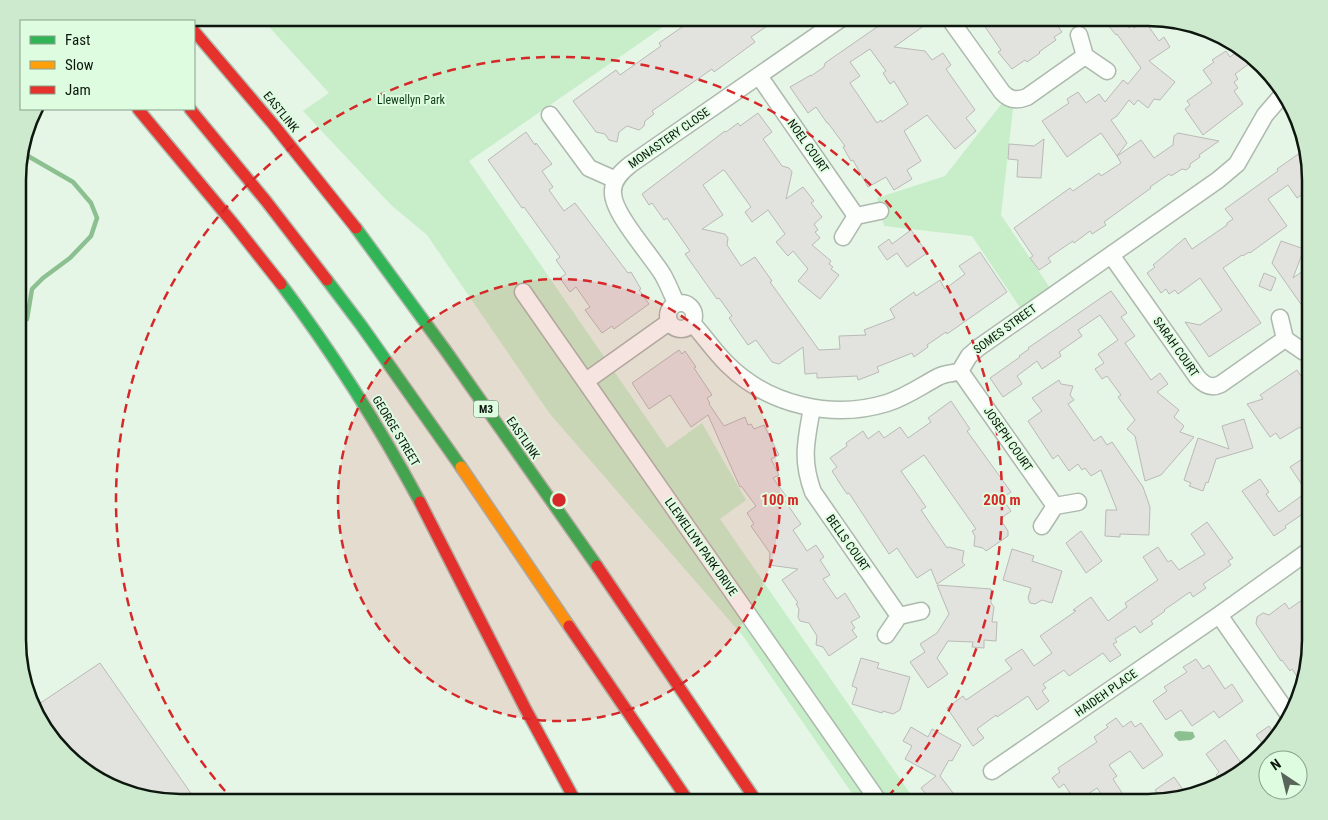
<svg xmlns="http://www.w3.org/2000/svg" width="1328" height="820" font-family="'Roboto Condensed',sans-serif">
<rect width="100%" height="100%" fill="#e5f5e6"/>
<path fill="#c7eec9" d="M261 18H676L469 161 667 448 702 423 746 500 720 519 916 802H858L743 636 550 414 427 235 391 205 303 111 329 93Z
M1007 97 1014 100 1001 215 1054 294 1025 315 972 236 884 226 877 198 945 176Z"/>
<path fill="#8cc091" d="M1179 731 1193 732 1195 737 1191 740 1179 741 1174 736 1175 732Z"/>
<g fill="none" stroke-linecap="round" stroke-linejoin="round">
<path stroke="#8cc091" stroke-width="4.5" d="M19 324 27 319 32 289 43 278 70 258 91 236 97 218 91 203 73 182 21 152"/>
</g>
<path fill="#e2e2de" stroke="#babab6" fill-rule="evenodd" d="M680 18H716L721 24 730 18H779L751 37 755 42 714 72 712 69 652 111 654 114 645 121 644 126 639 130 627 126 619 132 617 142 609 140 605 134 596 132 573 101 616 70 620 75 661 46 659 43 685 25Z
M890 18H935L894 47 925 51 932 60 943 53 951 65 946 69 975 110 966 118 976 131 955 149 927 115 904 131 921 161 907 170 912 179 894 190 886 177 868 187 853 160 851 161 843 147 845 146 828 123H827L816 107 808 113 790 87 811 75V76L824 67 825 63ZM870 49 886 71 883 73 890 84 894 81 908 104 882 122 881 120 877 123 850 83 860 76 850 62Z
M979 18H1052L1062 32 1054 37 1056 40 1039 52 1040 53 1027 62 1025 60 1012 69 998 52 1001 50Z
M1105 18H1121L1129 28 1132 25 1134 28 1144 20 1159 41 1164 37 1170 47 1149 61 1175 82 1160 100 1154 99 1148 108 1138 100 1134 105 1129 100 1117 116 1111 120 1127 143 1117 156 1101 133 1067 157 1042 121 1069 103 1067 99 1078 92 1086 103 1099 94 1105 102 1123 80 1128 84 1141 68 1117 34 1116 35 1108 25 1110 24Z
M1242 48 1253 61 1235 74 1238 79 1234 82 1238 88 1234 91 1243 104 1203 135 1185 109 1190 105 1187 101 1212 83 1203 70 1214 62 1212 60 1226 51 1230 57Z
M758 113 772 132 763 139 782 166 789 168 792 172 786 199 803 187 814 201 811 203 822 217 814 224 818 230 815 232 820 238 812 245 831 261 829 264 833 267 831 269 839 275 820 299 798 281 808 269 793 251 788 256 776 242 785 234 768 210 752 222 745 212 751 207 725 171 723 170 703 185 723 215 702 229 725 234 728 238 727 245 741 266 755 257 772 281 770 282 819 350 840 349 839 336 866 335 864 330 895 318 890 309 914 292 916 296 940 280 945 289 965 274 959 266 980 252 1007 292 947 334 946 332 927 345 928 347 914 357 912 353 877 367 879 372 858 380 857 376 817 378V373L805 374 803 347 779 364 772 362 756 340 748 345 729 318 732 316 719 298 717 299 685 254 690 251 667 218 664 220 652 203 649 205 642 194 725 131 726 132 738 123 740 126Z
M526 132 535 145 536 143 552 164 542 171 553 187 549 190 564 211 575 203 628 273 631 272 641 289 639 290 649 304 614 329 612 326 602 333 585 310 590 307 576 287 570 292 560 278 566 274 556 260 560 257 524 207 522 208 488 160Z
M1178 133 1219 141 1199 155 1200 157 1190 164V167L1186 170 1182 169 1171 176 1169 174 1150 187 1151 188 1104 222 1106 225 1092 234 1090 231 1074 243 1073 241 1048 258 1051 262 1039 270 1030 258 1033 256 1014 228 1070 188 1073 191 1099 173 1101 176 1121 163 1117 156 1141 140 1154 158 1173 145 1174 136Z
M1044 139 1041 178 1017 177 1018 160 1008 159 1009 144 1034 146Z
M1304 150 1310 169 1302 175 1310 186V189L1297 198 1288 185 1268 199 1287 226 1250 253 1249 252 1243 256 1242 255 1223 268 1261 323 1209 357 1185 322 1200 325 1222 310 1200 278 1178 294 1175 290 1169 294 1166 289 1161 293 1147 273 1155 267 1153 265 1185 238 1192 249 1227 225V223L1233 219 1225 209 1278 171 1277 169Z
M911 230 927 253 907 267 897 253 887 260 878 247 889 239 892 244Z
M1281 241 1304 249 1293 278 1310 266V317L1272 263Z
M1264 273 1276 278 1271 291 1259 286Z
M1111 291 1127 313 1121 317 1135 336 1125 343 1151 380 1160 373 1168 384 1157 392 1179 410 1174 417 1184 426 1180 432 1194 437 1161 475 1145 481 1135 436 1127 429 1135 420 1118 397 1121 395 1107 376 1102 379 1095 369 1104 363 1098 354 1118 340 1100 315 1078 330 1082 336 1059 352 1061 356 1042 369 1037 361 1017 376 1022 384 1003 397 990 378 1020 357 1019 356 1029 349 1028 348Z
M679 350 682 354 685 351 696 367 694 368 712 395 707 398 710 403 709 404 724 426 745 417 748 425 751 424 754 429 764 425 779 455 771 459 779 475 773 478 786 496 783 498 801 524 793 530 807 551 816 545 824 557 820 560 830 575 823 579 837 599 845 593 860 617 851 622 855 628 852 630 857 637 829 656 823 647 816 645 817 636 809 623 800 621 798 617 799 609 796 604 798 603 782 580 798 569 769 565 770 553 751 526 754 524 747 513 756 506 741 486 740 487 708 415 691 427 670 395 649 409 632 383Z
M1297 370 1310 390V442L1300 427 1280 439 1276 433 1270 437 1247 404 1263 399 1260 395Z
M1059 380 1061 384 1073 386 1070 395 1074 400 1068 404 1094 441 1101 436 1107 445 1112 442 1143 487 1150 507 1149 535 1120 534V537L1105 536 1106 510H1117L1101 470 1091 476 1085 468 1082 470 1078 464 1069 471 1058 455 1053 459 1028 421 1042 411 1032 398Z
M951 401 970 429 967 431 1011 492 1002 498 1011 511 1000 519 1008 531V536L986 551 983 548 974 546 975 536 972 531 976 529 924 455 901 471 926 507 921 510 947 548 949 547 964 551 962 562 965 565 937 584 931 569 917 578 897 548 889 554 849 493 847 494 839 482 832 471 837 467 830 458 847 446 846 443 863 431 868 439 879 431 884 438 900 427 908 438 931 422 928 418Z
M1244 419 1253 448 1216 459 1208 483 1206 482 1203 491 1189 486 1191 483 1184 480 1198 438 1229 449 1222 426Z
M1310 454V509L1285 526 1286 528 1274 536 1242 491 1260 479 1269 492 1266 494 1279 512 1307 492 1290 467Z
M1207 522 1233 558 1228 561 1231 565 1203 584 1206 588 1193 597 1190 592 1164 610 1165 611 1151 621 1153 624 1140 633 1135 626 1115 639 1117 642 1113 644 1121 655 1110 662 1103 653 1069 676 1064 670 1043 684 1046 688 1042 691 1049 701 1037 710 1028 696 997 717 996 715 977 729 984 738 973 746 947 708 963 696 966 700 1012 669 1005 660 1022 649 1034 666 1052 653 1040 636 1076 611 1073 610 1091 597 1108 621 1127 607 1125 603 1158 580 1143 557 1158 547 1168 562 1171 560 1179 570 1205 554 1191 534Z
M1081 531 1102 561 1086 573 1066 543Z
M1012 549 1034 556 1032 561 1062 571 1052 603 1042 600 1035 604 1030 603 1028 598 1031 588 1003 580Z
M937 585 991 589V603L994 607 992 622H997L996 641 984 640V648L972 647 973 642 948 641 937 658 948 674 928 688 910 662 925 652 920 644 937 633 949 614Z
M1305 598 1310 605V651L1300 681 1292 669 1290 671 1282 660 1281 661 1256 624 1257 617 1263 613 1269 615 1285 603 1289 609Z
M861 658 879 663 877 668 910 677 900 710 893 714 883 711 882 713 852 704 857 688 852 686Z
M1196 659 1203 669 1209 665 1225 689 1232 684 1243 701 1219 718 1214 711 1192 726 1181 710 1166 720 1153 701 1167 691 1164 687 1187 672 1183 667Z
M100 663 197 802H179L137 797 90 775 45 730 36 706Z
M1116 718 1123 727 1131 721 1135 727 1141 723 1163 755 1143 769 1130 751 1109 765 1117 776 1113 779 1128 802H1107L1097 788 1076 802 1064 784 1059 788 1052 778 1060 772 1058 768 1097 742 1094 737 1108 727 1106 725Z
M1269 726 1276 737 1265 747 1256 735Z
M911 727 928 737 932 729 961 745 952 761 949 760 940 776 960 802H932L921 788 936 776 905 759 912 746 903 741Z
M1225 740 1244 767 1229 781 1222 783 1216 775 1219 772 1206 754Z
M1174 777 1186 794 1163 801 1155 790Z"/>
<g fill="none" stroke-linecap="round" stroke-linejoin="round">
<defs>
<path id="street" d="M949 18 1002 92C1009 100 1017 101 1027 97L1085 56
M1079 35 1085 56 1107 71
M759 76 856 216
M550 115 589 168 616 180
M843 237 856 216 880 211
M1111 255 1197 377C1204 385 1211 389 1221 384L1285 339
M523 292 879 802
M668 316a13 13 0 1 1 26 0a13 13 0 1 1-26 0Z
M676 303C672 294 668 284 663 275 651 255 613 214 613 193 612 180 622 171 631 164L842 18
M1280 318 1285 339 1304 352
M692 323C704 336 714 351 727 364 768 405 832 420 887 403 906 397 921 386 938 377 945 373 953 374 960 371L969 356 978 348 1218 180 1237 164 1265 115 1284 93
M960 371 1055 506
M586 381 669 322
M812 408C806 441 801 460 813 492L899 616
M1042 526 1055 506 1078 502
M1219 615 1289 715
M886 635 899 616 921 611
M992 771 1219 615 1310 550"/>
<path id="fast" d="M356 228 446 351 597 566
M327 280 361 325 461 467
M281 284C333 353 379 426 420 502"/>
<path id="slow" d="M461 467 569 626"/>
<path id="jam" d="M194 31 273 124 356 228
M138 109 232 222 281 284
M190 109 266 201 327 280
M420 502 525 708 576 802
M597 566 757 802
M569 626 689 802"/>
</defs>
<use href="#street" stroke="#adb9ad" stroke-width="19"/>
<use href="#fast" stroke="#adb9ad" stroke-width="14"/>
<use href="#slow" stroke="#adb9ad" stroke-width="14"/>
<use href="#jam" stroke="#adb9ad" stroke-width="14"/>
<use href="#street" stroke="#fbfefb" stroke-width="16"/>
<use href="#fast" stroke="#30b455" stroke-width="11"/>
<use href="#slow" stroke="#ff9f0a" stroke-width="11"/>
<use href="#jam" stroke="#e5322d" stroke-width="11"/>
</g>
<circle cx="559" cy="500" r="221" fill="#d62828" fill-opacity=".12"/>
<g fill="none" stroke="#d62828" stroke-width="2.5" stroke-dasharray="9 6">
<circle cx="559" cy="500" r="221"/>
<path d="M235 802A443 443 0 1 1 883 802"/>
</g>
<g text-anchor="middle" stroke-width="4" stroke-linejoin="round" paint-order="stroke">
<rect fill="#defce0" stroke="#4c5c4d" stroke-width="1" x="473.5" y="400.5" width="25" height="17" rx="4"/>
<g font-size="11" font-weight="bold" fill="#0d170e">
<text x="486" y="413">M3</text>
</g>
<g font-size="12" fill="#0e3e17" stroke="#defce0">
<text x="411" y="104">Llewellyn Park</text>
</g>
<g font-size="12" fill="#0d170e" stroke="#defce0">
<text transform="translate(281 112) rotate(51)" y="4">EASTLINK</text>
<text transform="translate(669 138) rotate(-35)" y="4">MONASTERY CLOSE</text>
<text transform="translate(808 146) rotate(55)" y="4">NOEL COURT</text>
<text transform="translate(1005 329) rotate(-36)" y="4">SOMES STREET</text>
<text transform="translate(1176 347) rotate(55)" y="4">SARAH COURT</text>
<text transform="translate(396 431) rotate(59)" y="4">GEORGE STREET</text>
<text transform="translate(523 438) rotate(55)" y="4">EASTLINK</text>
<text transform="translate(1008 439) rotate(55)" y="4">JOSEPH COURT</text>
<text transform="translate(848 543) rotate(55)" y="4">BELLS COURT</text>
<text transform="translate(701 547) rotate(55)" y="4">LLEWELLYN PARK DRIVE</text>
<text transform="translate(1106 693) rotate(-35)" y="4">HAIDEH PLACE</text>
</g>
</g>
<path d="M0 0H1328V820H0ZM180 26H1148A154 154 0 0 1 1302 180V640A154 154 0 0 1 1148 794H180A154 154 0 0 1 26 640V180A154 154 0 0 1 180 26Z" fill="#cdeacf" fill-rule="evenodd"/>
<path fill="none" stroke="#0d170e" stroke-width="2.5" d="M180 26H1148A154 154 0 0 1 1302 180V640A154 154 0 0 1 1148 794H180A154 154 0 0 1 26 640V180A154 154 0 0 1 180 26Z"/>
<circle cx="559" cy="500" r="8" fill="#d62828" stroke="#defce0" stroke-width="2.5"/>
<g font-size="15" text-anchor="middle" font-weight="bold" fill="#d62828" stroke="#defce0" stroke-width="4" stroke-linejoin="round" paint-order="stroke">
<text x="780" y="505">100 m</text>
<text x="1002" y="505">200 m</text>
</g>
<rect x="20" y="20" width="175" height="90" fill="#defce0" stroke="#8aa08c"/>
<rect x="30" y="36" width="25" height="8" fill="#30b455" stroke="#8aa08c"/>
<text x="65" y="45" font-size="15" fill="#0d170e">Fast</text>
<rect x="30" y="61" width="25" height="8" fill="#ff9f0a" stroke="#8aa08c"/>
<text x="65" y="70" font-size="15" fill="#0d170e">Slow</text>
<rect x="30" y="86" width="25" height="8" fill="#e5322d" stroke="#8aa08c"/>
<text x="65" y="95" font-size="15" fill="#0d170e">Jam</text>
<g transform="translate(1283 775) rotate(325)"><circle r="24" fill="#defce0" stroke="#8aa08c"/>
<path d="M0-4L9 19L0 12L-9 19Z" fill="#59655a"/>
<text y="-8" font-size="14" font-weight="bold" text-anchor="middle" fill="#0d170e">N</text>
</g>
</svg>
